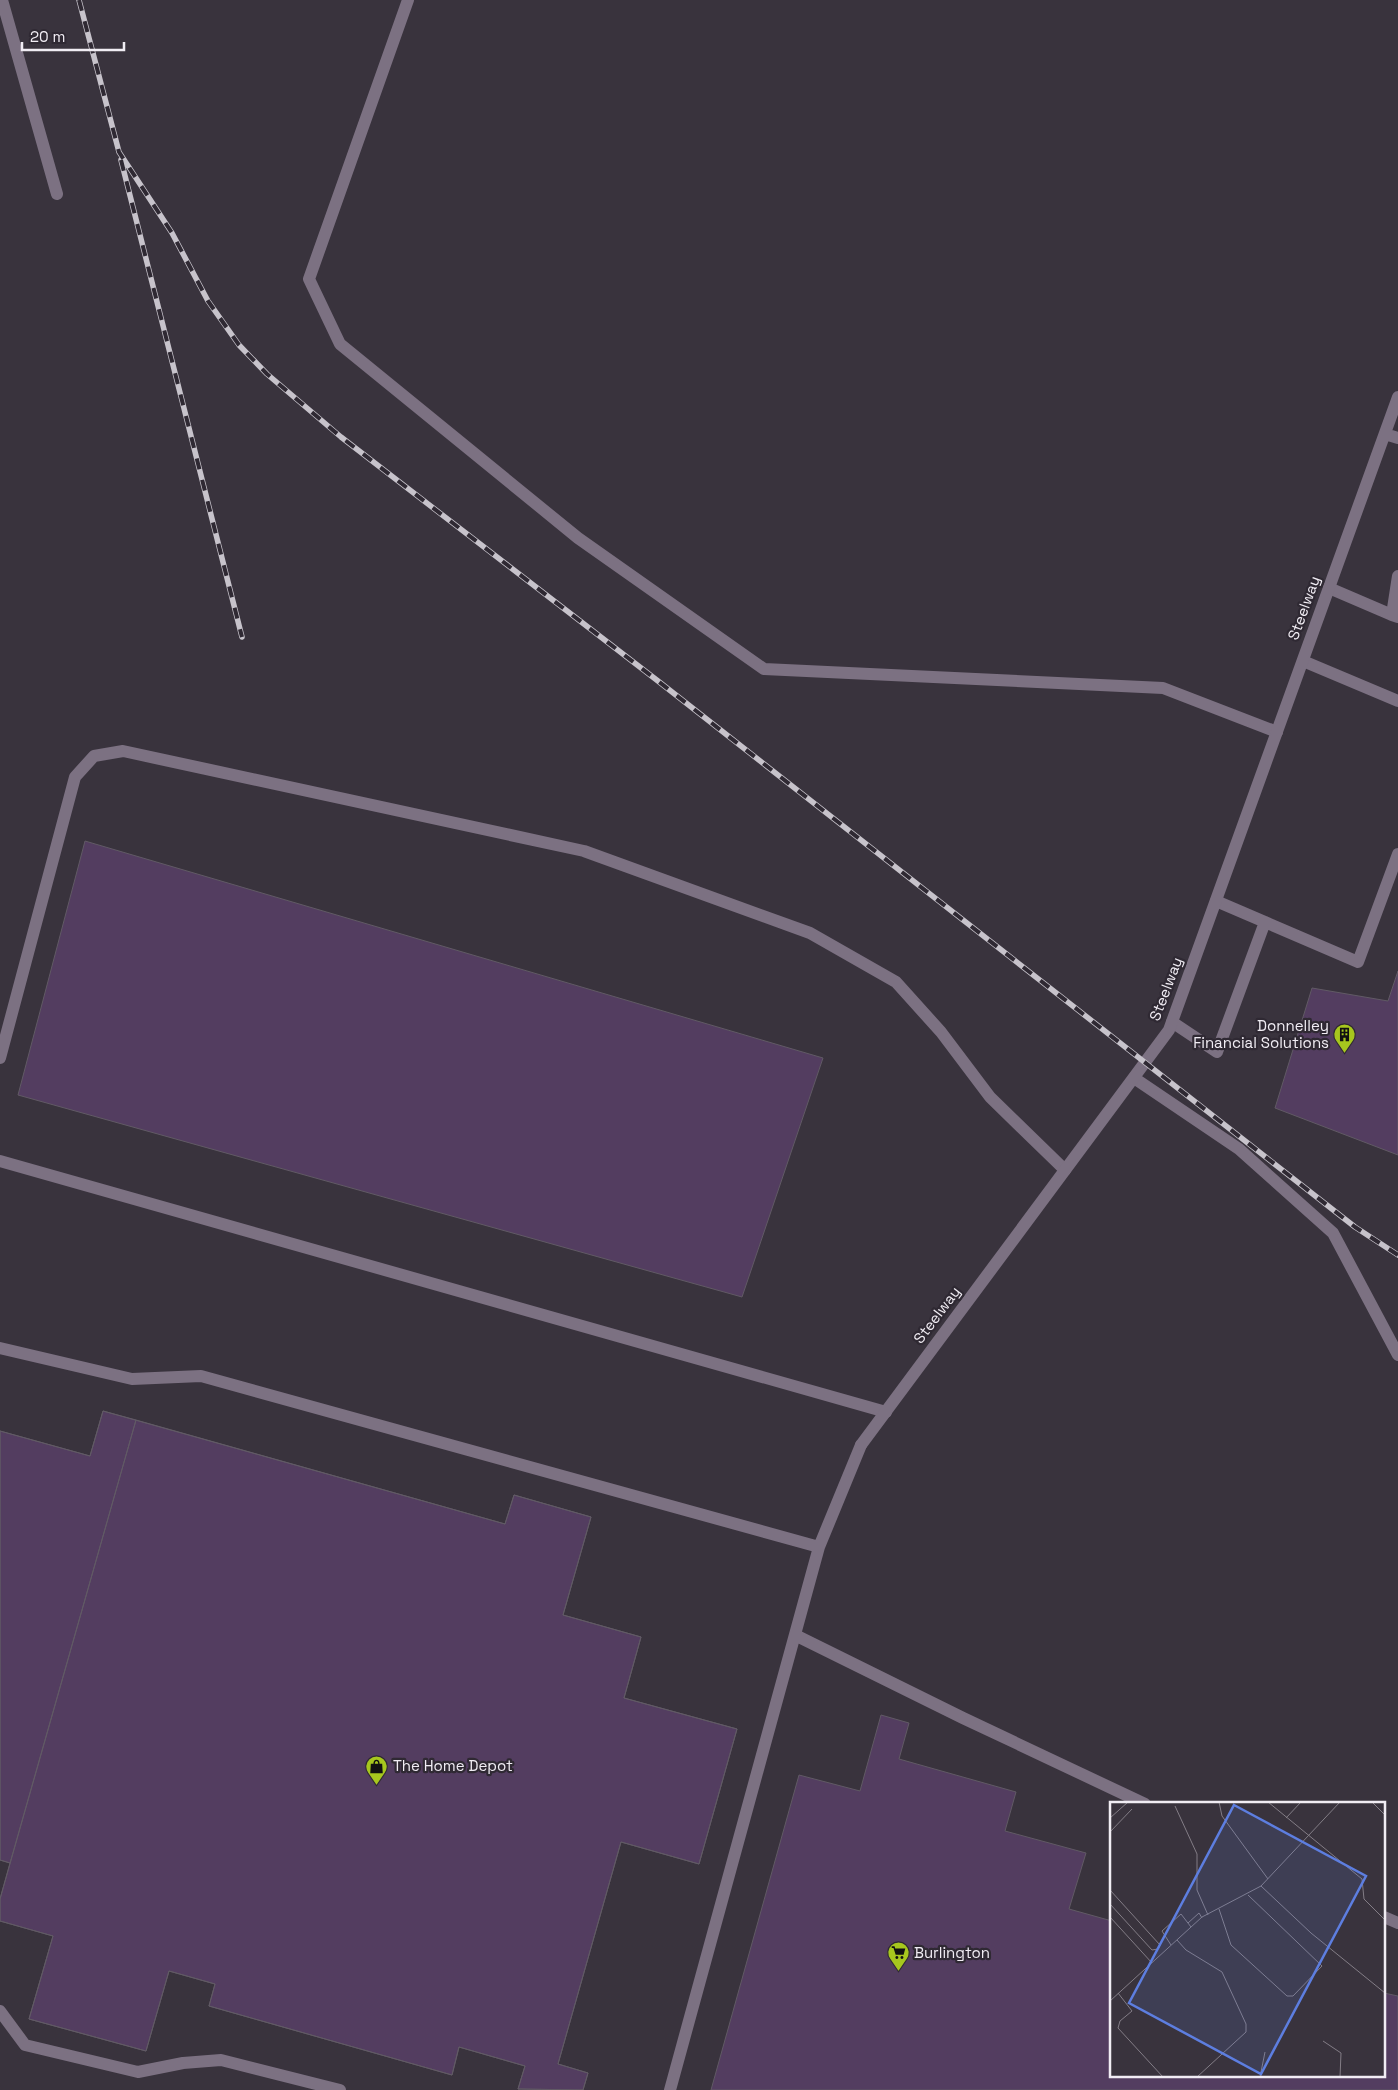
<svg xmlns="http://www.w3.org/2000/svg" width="1398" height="2090" font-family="'Space Grotesk',sans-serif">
<rect width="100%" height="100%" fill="#39333d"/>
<path fill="#533d60" stroke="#615a65" d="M85 841 823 1058 742 1297 18 1095Z
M1398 971V1155L1275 1108 1312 988 1388 1001Z
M103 1411 505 1524 514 1495 591 1517 563 1615 641 1637 624 1698 737 1729 699 1864 621 1842 558 2064 588 2073 583 2090 518 2089 525 2066 459 2047 452 2075 209 2006 215 1984 169 1971 146 2051 29 2019 53 1936 0 1921V1899L10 1863 0 1860V1431L90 1456Z
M103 1411 136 1420 10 1863 0 1860V1431L90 1456Z
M136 1420 505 1524 514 1495 591 1517 563 1615 641 1637 624 1698 737 1729 699 1864 621 1842 558 2064 588 2073 583 2090 518 2089 525 2066 459 2047 452 2075 209 2006 215 1984 169 1971 146 2051 29 2019 53 1936 0 1921V1899Z
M881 1715 909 1723 899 1759 1016 1792 1005 1831 1086 1853 1069 1909 1112 1921V2076H1384V1993L1398 1996V2090H711L799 1775 860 1791Z"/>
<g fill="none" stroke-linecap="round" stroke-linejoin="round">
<path stroke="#7c7182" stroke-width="12" d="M2 0 57 194
M408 0 309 279 340 344 578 538 764 669 1163 688 1277 732
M1398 576 1392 615 1398 617
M1329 588 1392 615
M1303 661 1398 701
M1216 901 1358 962 1398 854
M1172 1022 1217 1052 1265 922
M0 1058 75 777 94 756 123 751 584 851 810 933 896 982 941 1032 990 1097 1065 1170
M1134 1078 1239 1149 1333 1233 1398 1355
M0 1161 886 1412
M0 1348 132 1379 201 1376 819 1547
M795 1635 963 1718 1145 1804
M1384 1917 1398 1923
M0 2011 25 2045 138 2072 183 2063 221 2060 340 2090
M670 2090 819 1547 861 1445"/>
<path stroke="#7c7182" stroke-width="12" d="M1385 434 1398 438
M861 1445 1169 1030 1398 397"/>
<defs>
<path id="rail" d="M79 0 119 152 172 233 208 301 239 345 267 374 341 437 658 681 1355 1227 1398 1255
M121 160 242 637"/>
</defs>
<use href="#rail" stroke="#c7c3cb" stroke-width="5.5"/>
<use href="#rail" stroke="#2f2933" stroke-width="4" stroke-dasharray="11" stroke-linecap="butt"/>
</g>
<defs>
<symbol id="building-pin" viewBox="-11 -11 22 30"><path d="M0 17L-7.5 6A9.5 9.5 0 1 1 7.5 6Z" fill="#a7c71e" stroke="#2f2933"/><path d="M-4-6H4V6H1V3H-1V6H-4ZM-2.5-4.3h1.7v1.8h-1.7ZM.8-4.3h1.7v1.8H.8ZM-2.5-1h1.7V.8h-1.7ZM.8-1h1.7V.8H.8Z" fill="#111"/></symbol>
<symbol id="shop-pin" viewBox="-11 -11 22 30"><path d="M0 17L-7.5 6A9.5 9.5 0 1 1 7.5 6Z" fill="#a7c71e" stroke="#2f2933"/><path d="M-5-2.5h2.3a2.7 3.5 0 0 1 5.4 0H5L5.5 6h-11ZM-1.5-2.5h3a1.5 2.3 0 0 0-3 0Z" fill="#111"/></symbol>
<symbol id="supermarket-pin" viewBox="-11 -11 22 30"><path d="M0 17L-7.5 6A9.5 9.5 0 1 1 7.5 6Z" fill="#a7c71e" stroke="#2f2933"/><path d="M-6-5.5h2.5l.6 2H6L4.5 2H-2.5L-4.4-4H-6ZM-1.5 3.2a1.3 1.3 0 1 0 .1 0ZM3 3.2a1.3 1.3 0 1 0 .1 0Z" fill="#111"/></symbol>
</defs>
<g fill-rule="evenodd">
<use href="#building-pin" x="1332" y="1022" width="25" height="34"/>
<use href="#shop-pin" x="364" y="1754" width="25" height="34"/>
<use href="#supermarket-pin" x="886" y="1940" width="25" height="34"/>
</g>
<g text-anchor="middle" stroke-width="4.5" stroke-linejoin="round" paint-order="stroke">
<g font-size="15" fill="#f1edf4" stroke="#2f2933">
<text transform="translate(1304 608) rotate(-70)" y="5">Steelway</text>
<text transform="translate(1166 989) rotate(-69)" y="5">Steelway</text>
<text transform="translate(937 1315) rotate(-53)" y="5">Steelway</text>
</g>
<g font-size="15" fill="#f1edf4" stroke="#2f2933" text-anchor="start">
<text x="1329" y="1031" text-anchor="end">Donnelley<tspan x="1329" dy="17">Financial Solutions</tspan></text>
<text x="393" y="1771">The Home Depot</text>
<text x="914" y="1958">Burlington</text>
</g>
</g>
<g transform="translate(1110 1802)">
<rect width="275" height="275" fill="#39333d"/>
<path fill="none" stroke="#837d86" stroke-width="1" d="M109 0 112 14 158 77M158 0 252 77 254 97 275 118M262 0 275 13M65 4 87 52V88L98 113M0 16 18 0M176 16 191 0M0 30 22 7M151 84 201 131 275 191M0 88 50 143 48 147 42 148 0 102M109 107 121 143 177 194H183L212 164 138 93M0 115 42 161M78 121 89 111 92 116M67 138 76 148 112 170 136 222V230L87 275M61 143 52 129 71 112 81 125M8 191 22 209 10 219 8 226 53 275M0 199 92 115 151 84 230 0M213 239 231 251 230 275M150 275 155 250"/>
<path fill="#5d7ee0" fill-opacity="0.15" stroke="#5d7ee0" stroke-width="2.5" d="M124 3 256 74 151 272 19 201Z"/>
<rect width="275" height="275" fill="none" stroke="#f1edf4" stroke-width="2.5"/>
</g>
<path d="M22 42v8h102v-8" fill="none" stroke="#f1edf4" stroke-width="2.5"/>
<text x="30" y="42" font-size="15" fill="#f1edf4" stroke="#2f2933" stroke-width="4" paint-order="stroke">20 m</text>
</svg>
